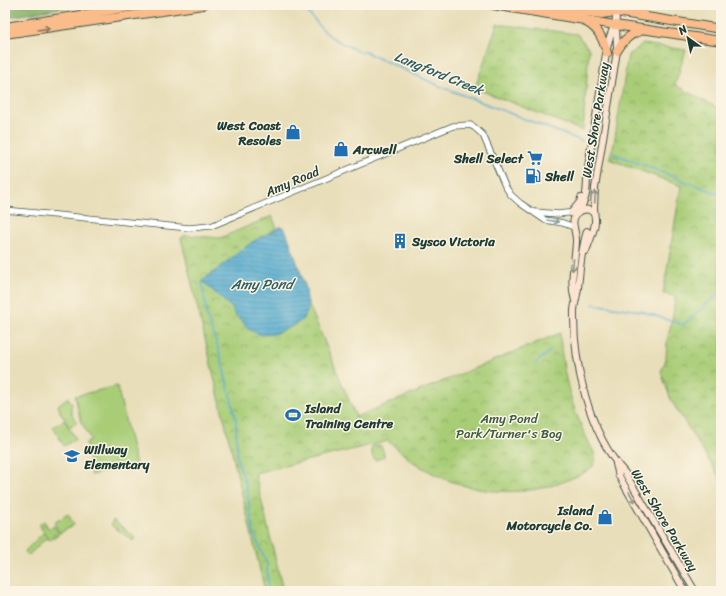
<svg xmlns="http://www.w3.org/2000/svg" width="726" height="596" font-family="Sriracha,sans-serif">
<defs>
<pattern id="forest-crowns" width="20" height="18" patternUnits="userSpaceOnUse"><rect width="20" height="18" fill="#86b068"/><path d="M2 6a3 3 0 1 1 6 0M12 15a3 3 0 1 1 6 0" fill="none" stroke="#6d9056"/></pattern>
<pattern id="park-crowns" width="20" height="18" patternUnits="userSpaceOnUse"><rect width="20" height="18" fill="#a9cd77"/><path d="M2 6a3 3 0 1 1 6 0M12 15a3 3 0 1 1 6 0" fill="none" stroke="#89a862"/></pattern>
<pattern id="water-rules" width="6" height="5" patternUnits="userSpaceOnUse"><rect width="6" height="5" fill="#53aacf"/><path d="M0 2.5h6" fill="none" stroke="#448ca9"/></pattern>
</defs>
<rect width="100%" height="100%" fill="#fcf5e5"/>
<filter id="ink" filterUnits="userSpaceOnUse"><feTurbulence type="fractalNoise" baseFrequency=".025" numOctaves="2"/><feDisplacementMap in="SourceGraphic" scale="8" xChannelSelector="R" yChannelSelector="G"/><feConvolveMatrix kernelMatrix="1 2 1 2 8 2 1 2 1" color-interpolation-filters="sRGB"/></filter>
<filter id="wash" filterUnits="userSpaceOnUse"><feTurbulence type="fractalNoise" baseFrequency=".012" numOctaves="4" result="noise"/><feDisplacementMap in="SourceGraphic" scale="16" xChannelSelector="R" yChannelSelector="G"/><feGaussianBlur stdDeviation="0.9" result="paint"/><feColorMatrix in="noise" values="0 0 0 0 0 0 0 0 0 0 0 0 0 0 0 0 0 1.4 0 .05"/><feComposite in="paint" operator="in"/></filter>
<g filter="url(#wash)">
<rect width="100%" height="100%" fill="#e8deb9"/>
<path fill="#a9cd77" stroke="#648556" d="M117 386 136 465 91 475 86 443 91 439 81 422 75 396Z
M64 420 76 439 64 446 53 427Z
M68 514 74 525 60 533 54 523Z"/>
<path fill="url(#forest-crowns)" stroke="#52764e" d="M5 5H79L5 18Z"/>
<path fill="url(#park-crowns)" stroke="#648556" d="M497 24 577 34 589 49 583 131 475 88Z
M643 44 686 50 675 85 721 110V480L671 400 661 372 666 359 667 341 673 315 675 296 663 294 681 186 609 159 614 144 628 55Z
M272 216 356 417 560 333C562 377 574 416 595 454 598 468 586 472 575 477 527 499 471 496 425 469 411 462 400 451 388 441L255 473 283 591H265L181 238 185 235 220 238Z
M68 397 72 404C69 411 73 417 77 423L69 427 60 412 58 405Z
M380 445 384 452V457L376 460 373 458 371 449 372 447Z
M113 520 135 537 133 541 111 525Z
M44 521 49 529 54 526 59 534 49 540 39 525Z
M43 533 47 537 28 556 25 551Z"/>
<path fill="url(#water-rules)" stroke="#397482" d="M280 227H283L286 231 306 288 308 311 302 320 293 326 274 334 261 335 248 329 241 319 235 315 231 307 202 281 252 242Z"/>
<g fill="none" stroke-linecap="round" stroke-linejoin="round">
<path stroke="#53aacf" stroke-width="1.5" d="M299 5C311 13 318 27 330 36 339 43 351 47 361 52H365L442 87 582 141
M612 153 721 195
M202 281 207 317 218 347 236 419 237 459 246 486 254 534 267 564 268 591
M593 304 641 311 683 325 720 292 719 233 715 217 721 197
M536 363 550 351"/>
</g>
</g>
<g filter="url(#ink)">
<g fill="none" stroke-linecap="round" stroke-linejoin="round">
<defs>
<path id="tertiary" d="M5 210 189 228 211 226 453 126 470 125 474 127 483 135 505 186 511 195 520 203 545 220 563 223 574 227
M535 212 558 214 576 212"/>
<path id="secondary" d="M578 212C590 195 585 187 588 168 592 139 597 110 602 81 605 63 606 41 615 25
M571 213 580 202 581 198
M595 219 594 208 595 188 617 51C617 38 615 25 616 12
M587 231C581 250 580 269 578 288 577 296 575 302 574 310 573 363 588 432 625 473L695 591
M575 301C569 281 575 263 576 242 577 232 569 222 577 213 580 211 584 208 589 210 603 214 589 242 586 251
M616 464 619 476 685 591"/>
<path id="trunk" d="M493 5 615 25
M529 5 594 13 602 14 616 12
M579 5 604 10
M586 22C599 29 603 39 607 53
M5 27 143 5
M5 34 203 5"/>
<path id="motorway" d="M628 5 643 14
M616 12 721 29
M615 25 721 41
M617 51C624 39 630 34 644 30"/>
</defs>
<use href="#tertiary" stroke="#3d5548" stroke-width="7"/>
<use href="#secondary" stroke="#3d5548" stroke-width="8"/>
<use href="#trunk" stroke="#3d5548" stroke-width="10"/>
<use href="#motorway" stroke="#3d5548" stroke-width="10"/>
<use href="#tertiary" stroke="#fff" stroke-width="5.5"/>
<use href="#secondary" stroke="#fde4d1" stroke-width="6"/>
<use href="#trunk" stroke="#fabc8b" stroke-width="8"/>
<use href="#motorway" stroke="#fabc8b" stroke-width="8"/>
</g>
<defs><path id="oneway-shaft" d="M-6 0H5M1.5-3L5.5 0L1.5 3" fill="none" stroke-width="1.6" stroke-linecap="round" stroke-linejoin="round"/></defs>
<use stroke="#82765b" href="#oneway-shaft" transform="translate(44 29) rotate(-8)"/>
<g stroke="#8e9082">
<use href="#oneway-shaft" transform="translate(595 197) rotate(-87)"/>
<use href="#oneway-shaft" transform="translate(573 265) rotate(96)"/>
<use href="#oneway-shaft" transform="translate(632 497) rotate(60)"/>
</g>
<use stroke="#8f9e9a" href="#oneway-shaft" transform="translate(553 221) rotate(10)"/>
</g>
<defs>
<symbol id="shop-bare" viewBox="-9 -9 18 18"><path d="M-5-2.5h2.3a2.7 3.5 0 0 1 5.4 0H5L5.5 6h-11ZM-1.5-2.5h3a1.5 2.3 0 0 0-3 0Z" fill="#1f6fb2" stroke="#fcf5e5" stroke-width="2.5" paint-order="stroke"/></symbol>
<symbol id="supermarket-bare" viewBox="-9 -9 18 18"><path d="M-6-5.5h2.5l.6 2H6L4.5 2H-2.5L-4.4-4H-6ZM-1.5 3.2a1.3 1.3 0 1 0 .1 0ZM3 3.2a1.3 1.3 0 1 0 .1 0Z" fill="#1f6fb2" stroke="#fcf5e5" stroke-width="2.5" paint-order="stroke"/></symbol>
<symbol id="fuel-bare" viewBox="-9 -9 18 18"><path d="M-5.5-6h7V0h2V4h1.3V-2.5L3-4.5l.8-.8L6-3V5H2.5V1h-1V6h-7ZM-4.2-4.7v3.2H.2V-4.7Z" fill="#1f6fb2" stroke="#fcf5e5" stroke-width="2.5" paint-order="stroke"/></symbol>
<symbol id="building-bare" viewBox="-9 -9 18 18"><path d="M-4-6H4V6H1V3H-1V6H-4ZM-2.5-4.3h1.7v1.8h-1.7ZM.8-4.3h1.7v1.8H.8ZM-2.5-1h1.7V.8h-1.7ZM.8-1h1.7V.8H.8Z" fill="#1f6fb2" stroke="#fcf5e5" stroke-width="2.5" paint-order="stroke"/></symbol>
<symbol id="stadium-bare" viewBox="-9 -9 18 18"><path d="M0-5a6.5 5 0 1 0 0 10a6.5 5 0 1 0 0-10ZM-3.5-1.8h7v3.6h-7Z" fill="#1f6fb2" stroke="#fcf5e5" stroke-width="2.5" paint-order="stroke"/></symbol>
<symbol id="school-bare" viewBox="-9 -9 18 18"><path d="M0-5L7-2L0 1L-7-2ZM-4 1L0 2.5L4 1V4Q0 6-4 4Z" fill="#1f6fb2" stroke="#fcf5e5" stroke-width="2.5" paint-order="stroke"/></symbol>
</defs>
<g fill-rule="evenodd">
<use href="#shop-bare" x="282" y="121" width="22" height="22"/>
<use href="#shop-bare" x="330" y="138" width="22" height="22"/>
<use href="#supermarket-bare" x="524" y="147" width="22" height="22"/>
<use href="#fuel-bare" x="522" y="165" width="22" height="22"/>
<use href="#building-bare" x="389" y="230" width="22" height="22"/>
<use href="#stadium-bare" x="282" y="404" width="22" height="22"/>
<use href="#school-bare" x="61" y="445" width="22" height="22"/>
<use href="#shop-bare" x="594" y="506" width="22" height="22"/>
</g>
<g text-anchor="middle" stroke-width="3" stroke-linejoin="round" paint-order="stroke">
<g font-size="13" fill="#1f3d34" stroke="#fcf5e5">
<text transform="translate(595 120) rotate(-81)" y="5">West Shore Parkway</text>
<text transform="translate(292 181) rotate(-23)" y="5">Amy Road</text>
<text transform="translate(665 520) rotate(59)" y="5">West Shore Parkway</text>
</g>
<g font-size="13" font-weight="bold" fill="#1f3d34" stroke="#fcf5e5" text-anchor="start">
<text x="281" y="130" text-anchor="end">West Coast<tspan x="281" dy="15">Resoles</tspan></text>
<text x="353" y="154">Arcwell</text>
<text x="523" y="163" text-anchor="end">Shell Select</text>
<text x="545" y="181">Shell</text>
<text x="412" y="246">Sysco Victoria</text>
<text x="305" y="413">Island<tspan x="305" dy="15">Training Centre</tspan></text>
<text x="84" y="454">Willway<tspan x="84" dy="15">Elementary</tspan></text>
<text x="593" y="515" text-anchor="end">Island<tspan x="593" dy="15">Motorcycle Co.</tspan></text>
</g>
<g font-size="13" fill="#3b5a41" stroke="#fcf5e5">
<text x="509" y="423">Amy Pond<tspan x="509" dy="15">Park/Turner's Bog</tspan></text>
</g>
<g font-size="14" font-style="italic" fill="#2f5e62" stroke="#fcf5e5">
<text transform="translate(439 73) rotate(22)" y="5">Langford Creek</text>
<text x="262" y="289">Amy Pond</text>
</g>
</g>
<rect width="726" height="596" fill="none" stroke="#fcf5e5" stroke-width="20"/>
<g transform="translate(688 38) rotate(327)" stroke="#fcf5e5" stroke-width="3" paint-order="stroke">
<path d="M0-3L7 15L0 10L-7 15Z" fill="#1f3d34"/>
<text y="-6" font-size="11" font-weight="bold" text-anchor="middle" fill="#1f3d34">N</text>
</g>
</svg>
